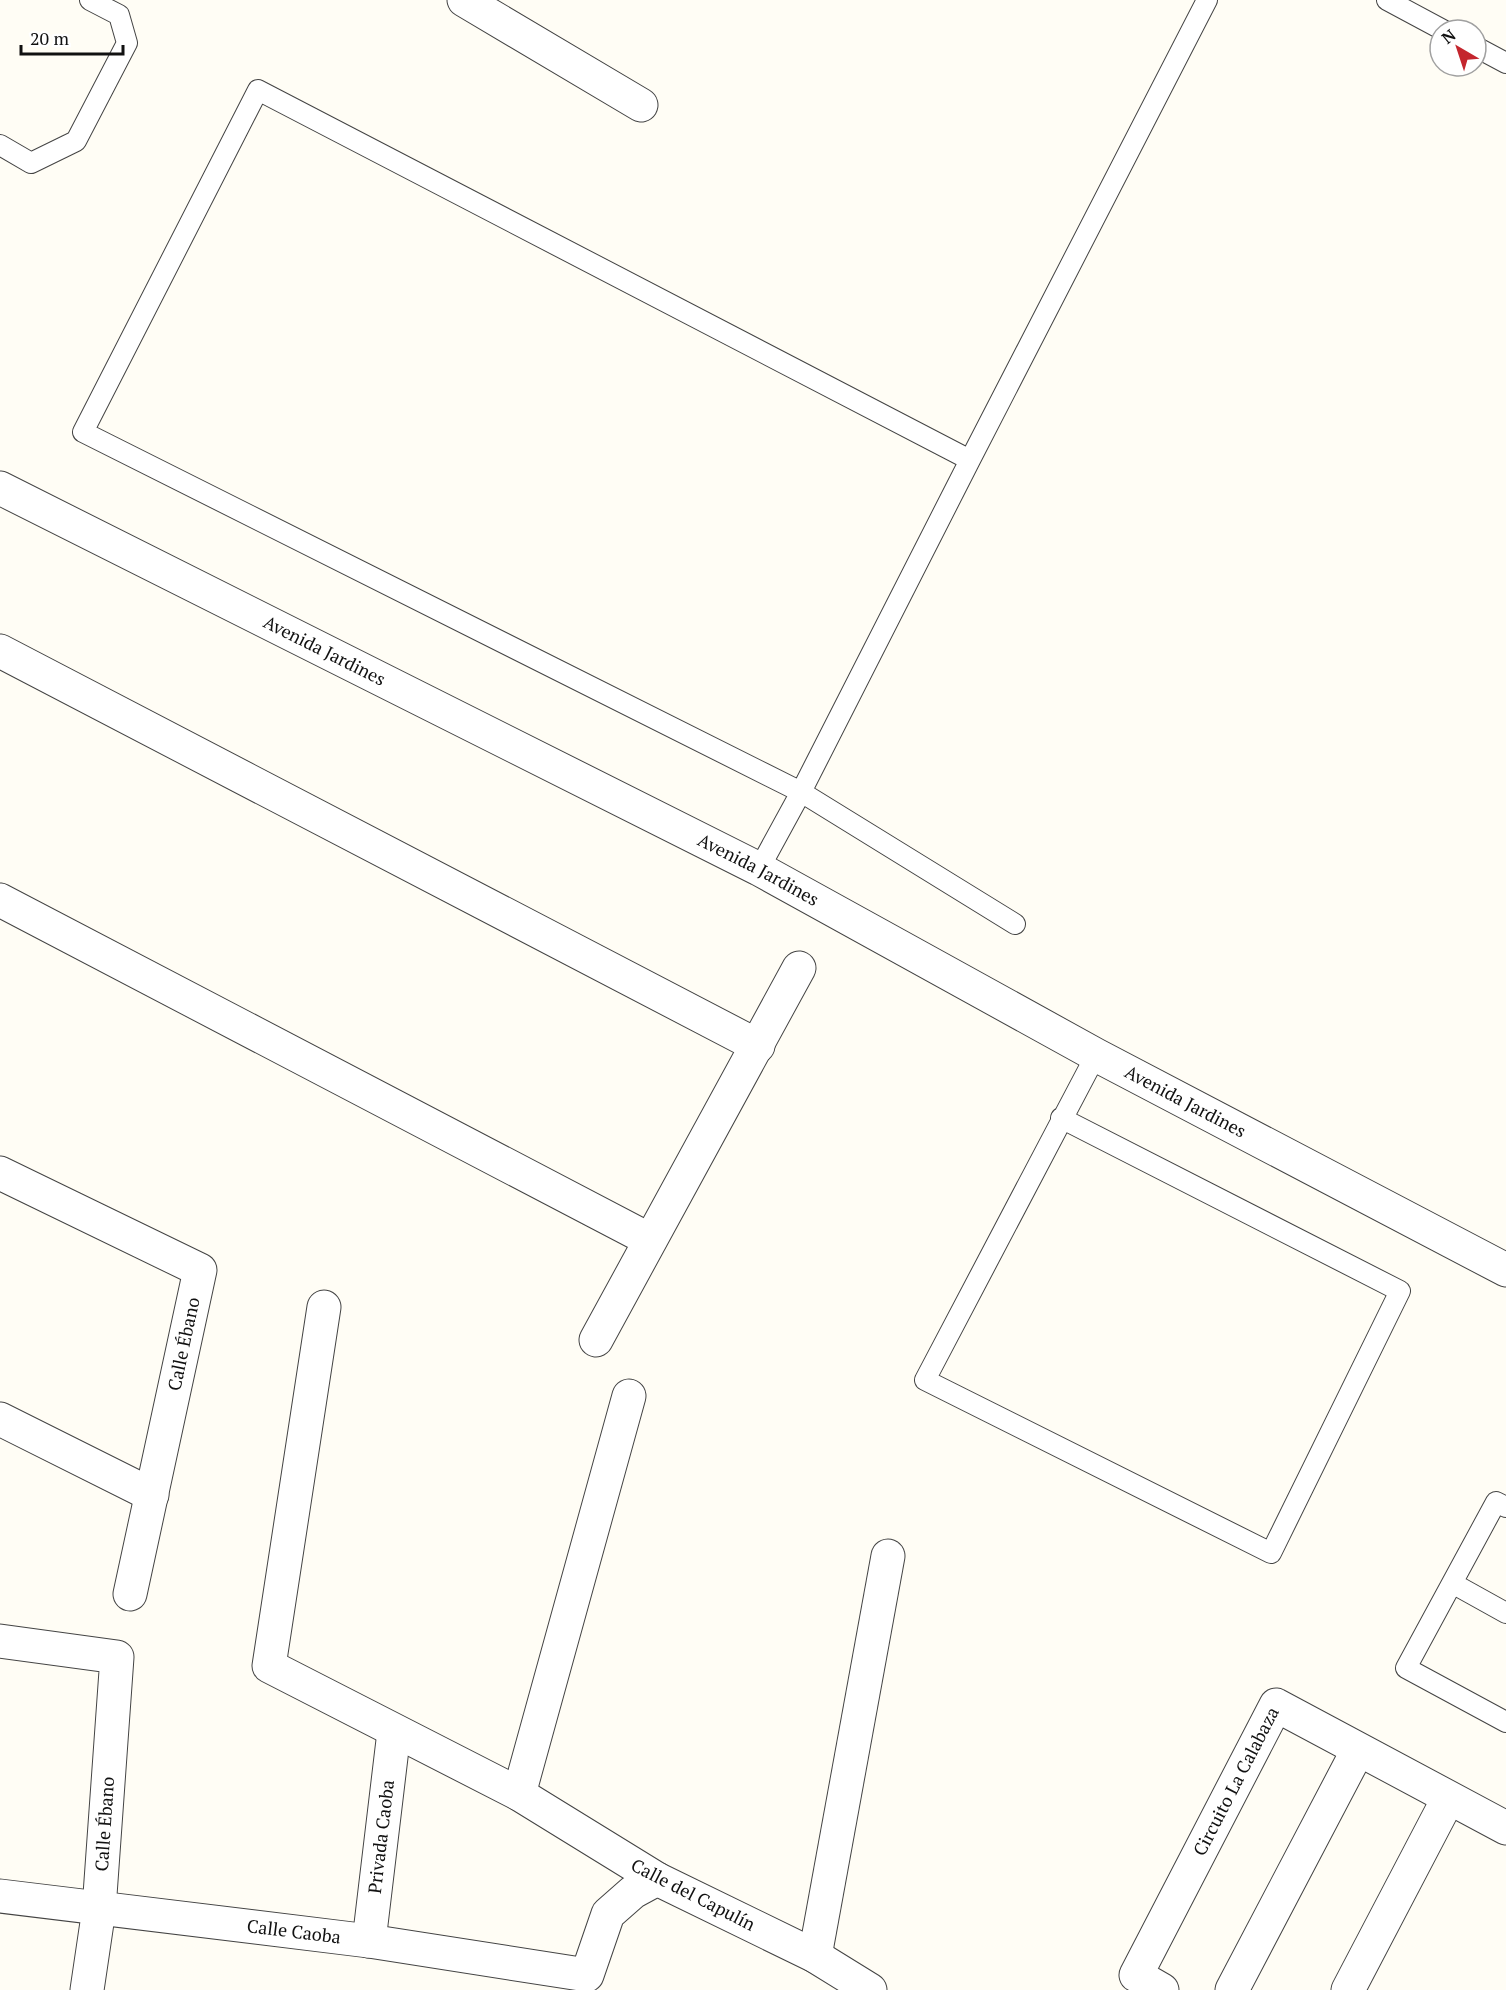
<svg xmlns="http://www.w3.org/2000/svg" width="1506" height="1990" font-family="'PT Serif',serif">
<rect width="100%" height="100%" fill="#fffdf5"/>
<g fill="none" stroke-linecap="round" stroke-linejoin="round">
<defs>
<path id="service" d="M1387 0 1443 30
M1476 47 1506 63
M0 145 31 163 76 141 127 43 119 15 90 0
M970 460 258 90 83 432 801 792 1015 924
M759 869 801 792 970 460 1207 0
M1061 1118 1400 1291 1271 1553 925 1380 1096 1055
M1506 1507 1496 1502 1406 1668 1506 1722
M1452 1583 1506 1613"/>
<g id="minor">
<path d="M464 0 641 105"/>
<path d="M0 651 758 1046"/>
<path d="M0 900 650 1240"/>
<path d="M0 1173 200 1270 130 1594"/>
<path d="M324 1307 269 1666 519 1794 657 1879"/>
<path d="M596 1340 799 968"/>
<path d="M0 1419 152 1495"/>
<path d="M0 1641 117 1657 99 1909"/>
<path d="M519 1794 629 1396"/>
<path id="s1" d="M369 1941 394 1732"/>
<path d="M815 1956 888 1556"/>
<path id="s2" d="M1162 1990 1136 1975 1276 1705 1506 1828"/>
<path d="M1232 1990 1358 1750"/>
<path d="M1348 1990 1448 1799"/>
</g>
<g id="tertiary">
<path id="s3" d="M0 488 759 869 1096 1055 1506 1270"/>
<path id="s4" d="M0 1896 369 1941 587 1975 608 1914 633 1892 657 1879 815 1956 870 1990"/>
<path d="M87 1990 99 1909"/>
</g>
</defs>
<use href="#service" stroke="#444" stroke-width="22"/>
<use href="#minor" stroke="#444" stroke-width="35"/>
<use href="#tertiary" stroke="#444" stroke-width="35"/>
<use href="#service" stroke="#fff" stroke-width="20"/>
<use href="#minor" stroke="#fff" stroke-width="33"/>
<use href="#tertiary" stroke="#fff" stroke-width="33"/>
</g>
<g text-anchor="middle" stroke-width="6" stroke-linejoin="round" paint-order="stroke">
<g font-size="18" fill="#111" stroke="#fff">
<text dy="6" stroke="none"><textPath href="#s3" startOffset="363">Avenida Jardines</textPath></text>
<text dy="6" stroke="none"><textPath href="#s3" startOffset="849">Avenida Jardines</textPath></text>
<text dy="6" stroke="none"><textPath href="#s3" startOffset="1335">Avenida Jardines</textPath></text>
<text transform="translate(184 1344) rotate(-78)" y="6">Calle Ébano</text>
<text dy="6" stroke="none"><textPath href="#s2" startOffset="248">Circuito La Calabaza</textPath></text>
<text transform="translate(105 1824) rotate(-86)" y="6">Calle Ébano</text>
<text dy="6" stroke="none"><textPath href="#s1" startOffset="105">Privada Caoba</textPath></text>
<text transform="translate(693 1895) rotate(27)" y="6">Calle del Capulín</text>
<text dy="6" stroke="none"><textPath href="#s4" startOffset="296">Calle Caoba</textPath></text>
</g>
</g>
<g transform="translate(1458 48) rotate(321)"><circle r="28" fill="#ffffff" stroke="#a0a0a0" stroke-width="1.5"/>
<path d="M0-4.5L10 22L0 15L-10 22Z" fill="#c4262e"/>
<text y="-9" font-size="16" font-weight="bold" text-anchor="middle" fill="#111111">N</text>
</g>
<path d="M21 45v9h102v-9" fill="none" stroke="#111111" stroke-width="3"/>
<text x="30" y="45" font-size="18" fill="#111111" stroke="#ffffff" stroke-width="4.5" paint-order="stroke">20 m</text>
</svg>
